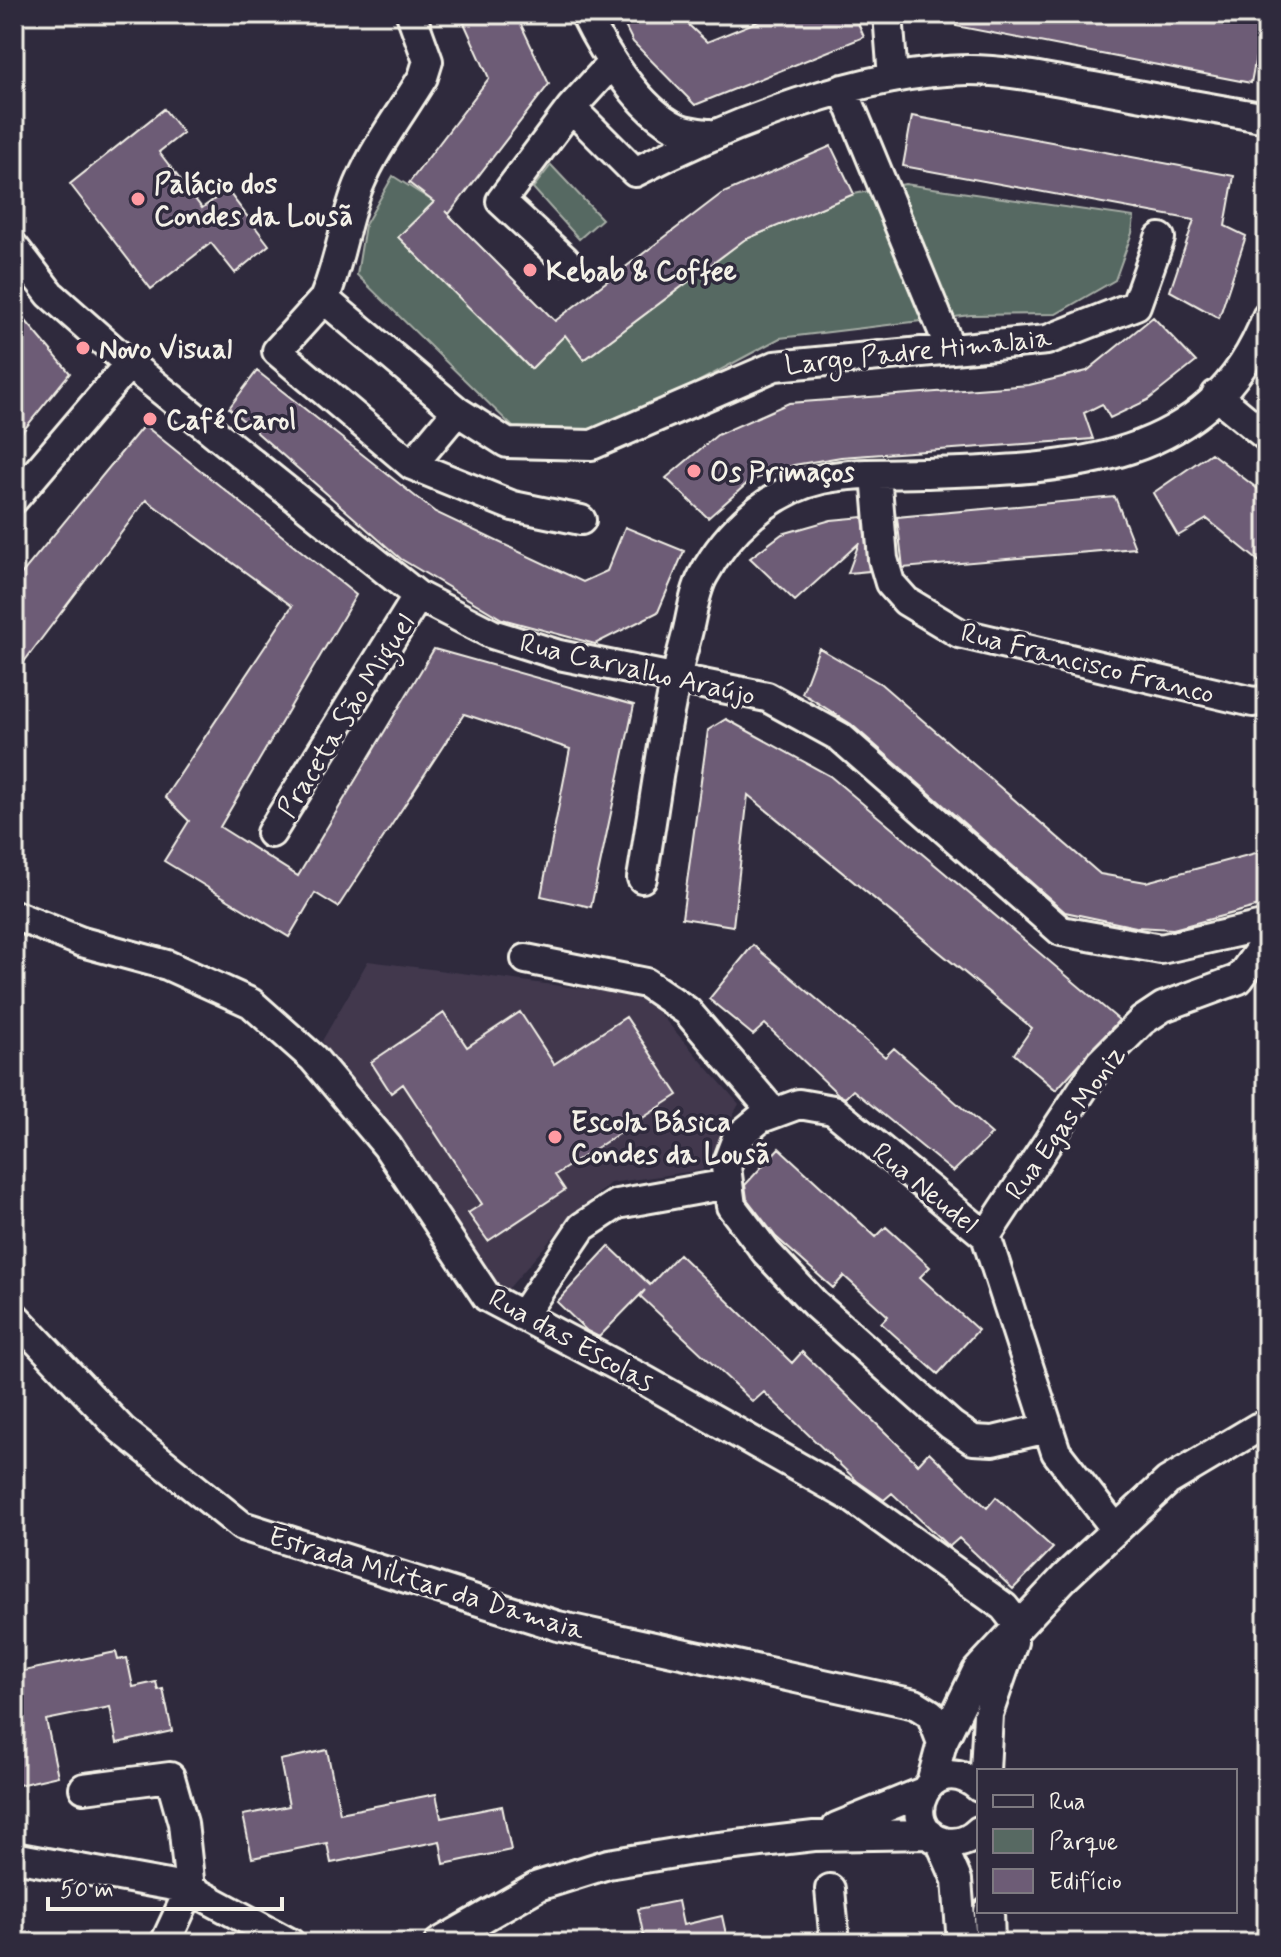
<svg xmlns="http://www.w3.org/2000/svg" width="1281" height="1957" font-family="Mynerve,sans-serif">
<rect width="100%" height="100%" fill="#2f2a3d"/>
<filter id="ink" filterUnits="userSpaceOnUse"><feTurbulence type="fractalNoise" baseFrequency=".0125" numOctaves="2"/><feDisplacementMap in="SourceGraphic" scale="16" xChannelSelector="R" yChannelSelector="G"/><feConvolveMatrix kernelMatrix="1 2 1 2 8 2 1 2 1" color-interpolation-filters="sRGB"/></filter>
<g filter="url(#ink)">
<path fill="#42394e" d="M368 961 645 997 739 1104 702 1170 610 1183 566 1222 502 1296 322 1041Z"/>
<path fill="#576962" stroke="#a6ada5" stroke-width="2" d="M551 165 602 219 579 239 533 188Z
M393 176 434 202 399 237 531 369 565 335 584 360 744 240 854 194 905 184 1134 217 1132 233 1115 280 1056 314 971 315 780 338 657 404 590 433 515 429 357 275 365 225Z"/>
<path fill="#6d5c76" stroke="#f4f1e8" stroke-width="2" d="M460 14H516L549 84 449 214 445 211 555 321 721 194 831 146 854 194 744 240 584 360 565 335 531 369 398 237 434 202 409 183 489 78Z
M619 14H677L707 42 776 14H854L864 37 695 105 633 42Z
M957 14H1167L1228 25 1230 14H1264L1251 83 956 26Z
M164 109 183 133 159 152 202 208 227 190 269 245 235 273 211 243 151 289 70 184Z
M912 116 1234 176 1225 226 1246 236 1219 318 1170 291 1194 220 903 166Z
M14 307 70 373 14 442Z
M1153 317 1196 362 1148 400 1110 418 1102 404 1084 413 1093 439 841 457 794 465 750 481 708 518 666 478 717 435 789 403 1029 385 1087 371Z
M257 371 435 512 583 582 607 571 625 527 684 551 658 612 595 644 502 619 401 559 229 408Z
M144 425 356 595 220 827 298 876 434 649 634 705 591 907 541 896 570 749 464 714 338 907 315 893 289 937 164 861 189 821 165 797 292 606 146 500 14 675V583Z
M1211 453 1267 496V568L1207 519 1178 536 1153 493Z
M1115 497 1135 548 903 568 897 517Z
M863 517 869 571 848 573 859 543 795 601 750 558 782 534 831 520Z
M819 648 881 684 1100 874 1146 882 1267 850V904L1173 929 1136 927 1065 912 851 724 802 693Z
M726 719 830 776 1119 1020 1056 1090 1014 1054 1032 1028 748 795 733 926 682 918 708 730Z
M753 945 885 1057 894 1048 992 1134 953 1172 853 1090 845 1098 839 1095 765 1024 753 1035 709 999Z
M520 1012 554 1064 626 1017 678 1095 555 1175 565 1190 488 1241 468 1213 482 1204 403 1084 391 1093 371 1062 444 1013 467 1047Z
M779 1148 876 1237 886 1227 930 1267 920 1277 978 1330 938 1374 881 1323 888 1316 844 1276 833 1288 776 1237 747 1199 745 1185Z
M609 1246 650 1285 679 1254 792 1363 802 1352 918 1464 929 1452 987 1508 996 1497 1053 1548 1013 1589 959 1538 949 1547 892 1493 884 1500 857 1481 764 1392 753 1402 640 1296 645 1290 599 1337 587 1331 557 1302Z
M116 1652 118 1660 127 1658 133 1687 156 1682 158 1690 163 1689 172 1731 117 1743 110 1707 46 1720 58 1776 14 1786V1673Z
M327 1750 340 1813 436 1794 441 1818 502 1806 511 1850 444 1864 440 1841 331 1863 327 1843 252 1858 243 1815 289 1806 280 1760Z
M678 1901 683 1925 722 1916 728 1943H645L638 1909Z"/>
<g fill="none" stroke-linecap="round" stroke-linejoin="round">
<defs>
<path id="street" d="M411 14 428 61 423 77C402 112 375 147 359 185 344 222 340 262 324 299L457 411 507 443 592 445 775 366 1047 340 1136 305 1160 238
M585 14C603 51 639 110 678 128 687 132 699 133 709 134
M888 14 893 78
M843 89 950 348
M571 108 612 63
M14 247 50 294 129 364 418 596 492 634 559 655 767 697 840 737 1061 931 1161 949 1267 925
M565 260 501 201 571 108 635 172C729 124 862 71 968 70 1011 70 1053 80 1094 87 1152 98 1209 108 1267 118
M324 299 277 351 412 465
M1216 395 1267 437
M457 411 412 465 513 506 581 520
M876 474 883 559 890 583 906 601 959 633 1253 702 1267 700
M14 499 129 364
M271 833 418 596
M642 878C656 796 665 713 687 634 692 615 694 593 703 576 727 531 771 490 822 479 855 472 891 474 924 473 1061 469 1210 468 1267 317
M14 915 82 942 167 965 251 1003 313 1058 387 1146 487 1297 646 1381 851 1497 1004 1607 1019 1626
M526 959 646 983 687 1011 774 1113
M986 1236 1100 1063 1142 1021 1163 1007 1239 979 1267 940
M14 1316 122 1430 242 1526 558 1626 915 1704 931 1714 942 1743
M522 1316 582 1227 617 1204 728 1184
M1048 1428 993 1441 973 1440 951 1425 815 1304 766 1252 731 1206 726 1167 737 1138 761 1118 799 1104 833 1110 986 1236 1056 1452 1115 1528
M985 1771 988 1714 1013 1642
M931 1783 942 1743 977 1671 1064 1578 1168 1481 1257 1428 1267 1426
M979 1787C929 1745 893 1828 944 1842 958 1845 969 1841 979 1831
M84 1788 170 1777 183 1823 190 1889 165 1943
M837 1827 923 1792
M940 1841 957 1880 962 1943
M14 1857 190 1889 290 1943
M830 1889 835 1943
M989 1911 990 1943
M439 1943 538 1886 608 1864 693 1850 814 1836 930 1834"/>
</defs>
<use href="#street" stroke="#f4f1e8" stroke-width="34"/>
<use href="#street" stroke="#2f2a3d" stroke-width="28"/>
</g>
</g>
<g fill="#ff9aa2" stroke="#2f2a3d" stroke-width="3">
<circle cx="138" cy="199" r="8"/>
<circle cx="530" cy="270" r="8"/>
<circle cx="83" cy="348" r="8"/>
<circle cx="150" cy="419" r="8"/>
<circle cx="694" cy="471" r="8"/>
<circle cx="555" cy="1137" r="8"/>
</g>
<g text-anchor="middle" stroke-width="7" stroke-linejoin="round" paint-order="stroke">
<g font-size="28" font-weight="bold" fill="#f4f1e8" stroke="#2f2a3d" text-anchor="start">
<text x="154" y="193">Palácio dos<tspan x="154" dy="32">Condes da Lousã</tspan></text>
<text x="546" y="280">Kebab &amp; Coffee</text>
<text x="99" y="358">Novo Visual</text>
<text x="166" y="429">Café Carol</text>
<text x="710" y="481">Os Primaços</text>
<text x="571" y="1131">Escola Básica<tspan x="571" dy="32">Condes da Lousã</tspan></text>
</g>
<g font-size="28" fill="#f4f1e8" stroke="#2f2a3d">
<text transform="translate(918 350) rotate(-6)" y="10">Largo Padre Himalaia</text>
<text transform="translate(1088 662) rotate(14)" y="10">Rua Francisco Franco</text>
<text transform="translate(638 668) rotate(13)" y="10">Rua Carvalho Araújo</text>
<text transform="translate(345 715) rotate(-58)" y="10">Praceta São Miguel</text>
<text transform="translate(1064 1122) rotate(-54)" y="10">Rua Egas Moniz</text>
<text transform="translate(926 1187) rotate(39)" y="10">Rua Neudel</text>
<text transform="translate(572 1339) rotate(29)" y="10">Rua das Escolas</text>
<text transform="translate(427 1582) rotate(17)" y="10">Estrada Militar da Damaia</text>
</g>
</g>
<rect width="1281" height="1957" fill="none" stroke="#2f2a3d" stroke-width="48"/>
<rect x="24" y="24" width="1233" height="1909" fill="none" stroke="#f4f1e8" stroke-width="3" filter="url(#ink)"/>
<rect x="977" y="1769" width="260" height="144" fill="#2f2a3d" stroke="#7e7a81" stroke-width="2"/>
<rect x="993" y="1795" width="40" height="12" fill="#2f2a3d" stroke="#7e7a81" stroke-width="2"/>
<text x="1049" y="1809" font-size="24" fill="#f4f1e8">Rua</text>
<rect x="993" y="1829" width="40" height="24" fill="#576962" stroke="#7e7a81" stroke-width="2"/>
<text x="1049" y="1849" font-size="24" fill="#f4f1e8">Parque</text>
<rect x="993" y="1869" width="40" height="24" fill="#6d5c76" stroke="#7e7a81" stroke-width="2"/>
<text x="1049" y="1889" font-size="24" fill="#f4f1e8">Edifício</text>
<path d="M48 1897v12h234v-12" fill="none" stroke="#f4f1e8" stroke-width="4"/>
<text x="60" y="1897" font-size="24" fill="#f4f1e8" stroke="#2f2a3d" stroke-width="6" paint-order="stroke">50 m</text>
</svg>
